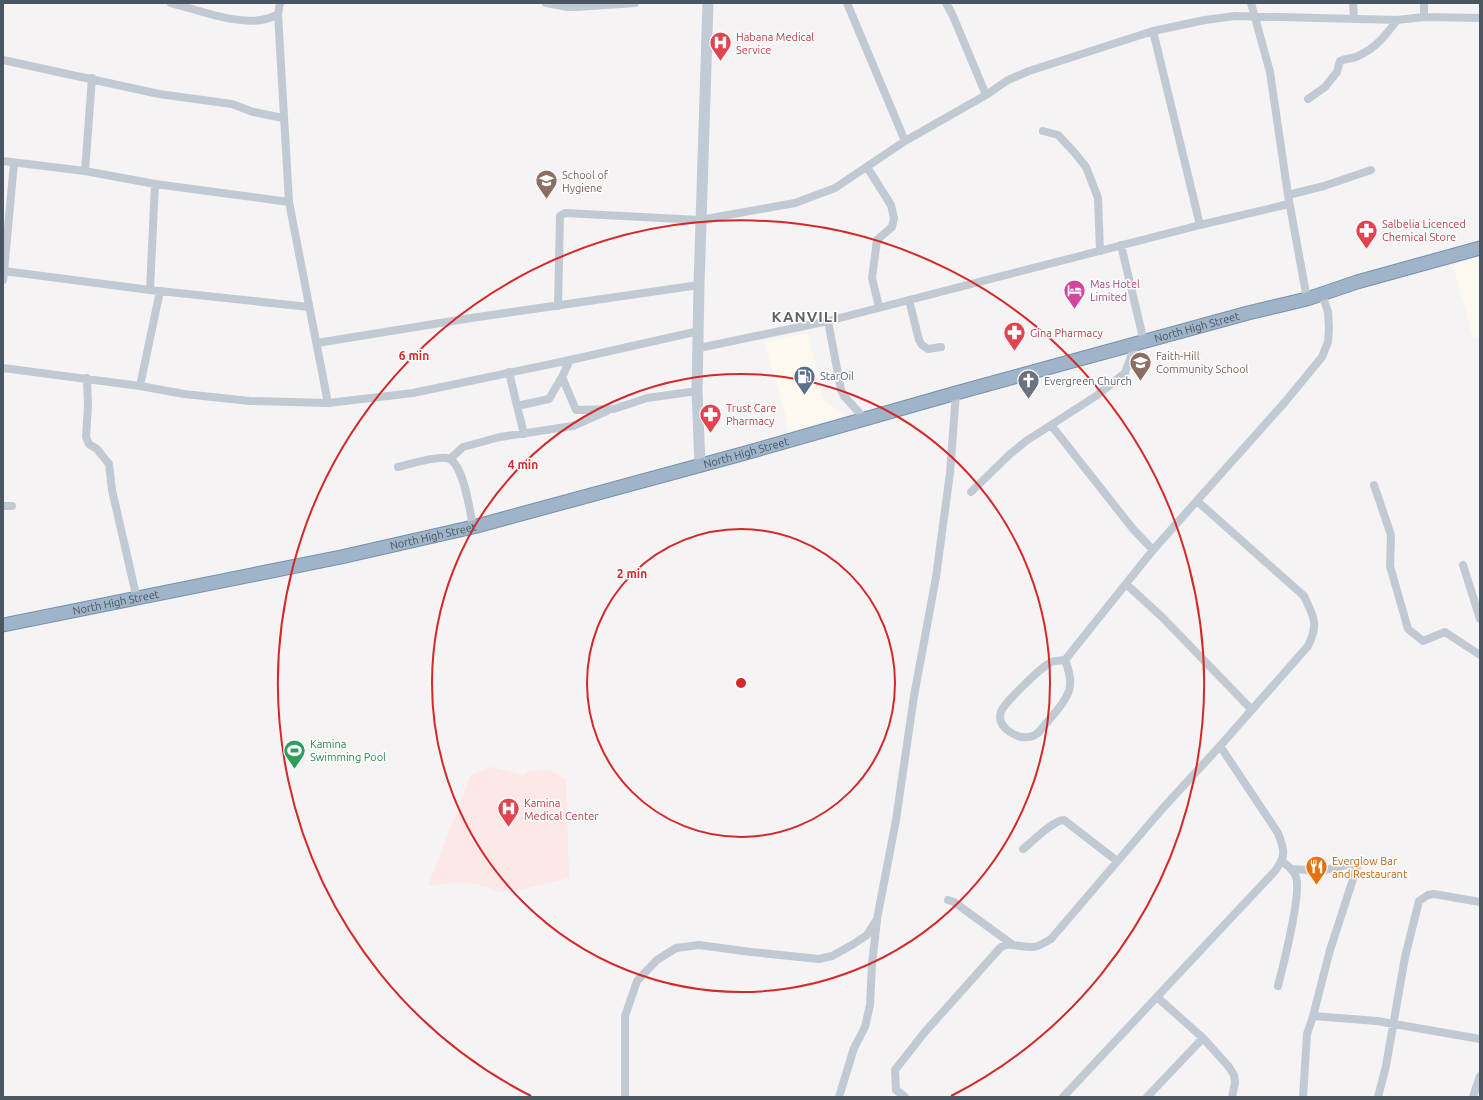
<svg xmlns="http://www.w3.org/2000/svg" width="1483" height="1100" font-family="Ubuntu,sans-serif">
<rect width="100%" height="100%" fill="#f5f3f3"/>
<path fill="#fdf9ef" d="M1480 257V337L1473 338 1453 265Z
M808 333 823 399 844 416 788 432 785 413 764 341Z"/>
<path fill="#fce8e6" d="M490 767 505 770 524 776 528 771 549 770 566 779 569 878 519 890 496 892 489 887 463 882 428 886 471 775Z"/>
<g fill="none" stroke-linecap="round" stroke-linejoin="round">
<defs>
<g id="trunk">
<path id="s1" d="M3 625 341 557 473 527 742 454 956 393 1248 313 1307 299 1357 282 1480 248"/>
</g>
</defs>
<use href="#trunk" stroke="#7690ad" stroke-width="15"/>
<path stroke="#c1cad2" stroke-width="8" d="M171 3C199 10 238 26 266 19 270 18 274 16 278 14
M280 3 278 14 289 202 328 403
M546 3 568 7H577L635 3
M847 3 905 141
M946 3 953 16 986 95
M1251 3 1270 72 1288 195 1307 299
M1353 3 1354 18
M1424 3V17
M1153 31 1200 225 1289 204
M3 60 159 94 232 104 253 112 283 118
M1308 99 1325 87 1337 72 1340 61C1346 58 1353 59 1358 56 1376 48 1386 35 1397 20
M1043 131 1058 135 1074 152 1086 167 1098 198 1100 251
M3 161 85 171 155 184 289 202
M867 167 891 205 894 218 892 227 877 240 872 278 879 307
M85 171 92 78
M1288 195 1324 186 1371 170
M1121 245 1144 342
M4 271 14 163
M3 280 4 271 150 290 309 307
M150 290 155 184
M909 300 919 340 922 345 928 349 941 347
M558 306 560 216 565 213 700 220 795 203 835 188 905 141 986 95 1008 80 1029 71 1153 31 1205 20 1235 16 1397 20 1424 17 1480 18
M828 321 841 390 844 396 865 419
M317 343 471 318 699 285
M699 348 828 321 1200 225
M570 360 562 377 576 410 614 409 647 398 697 391
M3 368 140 386 184 394 250 401 328 403 413 393 570 360 699 331
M509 372 517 406
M87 378 88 405 86 437 89 444 97 449 109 464 112 490 137 599
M140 386 160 291
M1051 425 1096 396 1125 373 1135 345
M524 434 517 406 549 399 562 377
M450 459 463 447 500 437 573 426 607 411
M398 467C410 464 436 456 447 458 464 462 470 512 473 527
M1374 485 1391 535 1390 566 1408 629 1423 641 1445 632 1480 655
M971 492 1009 455 1026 441 1051 425 1133 529 1153 550
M3 506H12
M1463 565 1480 619
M1126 584 1162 617 1252 710
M1065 660C1068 668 1071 676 1070 685 1070 699 1048 720 1039 732 1035 735 1033 737 1028 737 1018 739 1000 729 1000 717 1000 715 1001 710 1003 708 1008 700 1041 667 1050 663 1054 660 1060 661 1065 660L1153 550 1285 402 1322 357 1328 342 1329 328 1328 312 1322 294
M1023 849C1032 842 1053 820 1064 820L1117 861
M1292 869 1321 871 1351 864H1355L1357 867 1330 950 1313 1016 1307 1034 1303 1097
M948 900 954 902 1013 945
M1278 986C1283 966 1302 894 1296 877 1294 870 1288 866 1282 861
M1157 997 1203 1038 1229 1067 1234 1075 1235 1083 1232 1097
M1313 1016 1377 1021 1480 1039
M625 1097V1016L637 981 657 960 676 948 699 945 751 952 819 959 832 956 852 945 867 935 877 919 896 820 914 696 936 577 950 473 956 393
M839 1097 854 1048 865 1027 870 1005 872 964 877 920
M905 1097 896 1090 895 1070 924 1033 1000 948C1008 941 1022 948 1033 947 1039 947 1045 942 1051 939L1163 808 1220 746 1308 646C1319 624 1314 617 1304 596L1197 501
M1063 1097 1275 871C1286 856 1285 851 1278 833L1220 746
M1147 1097 1203 1038
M1378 1097 1386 1066 1405 957 1419 901 1428 895 1434 894 1480 902
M1473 1097 1480 1076"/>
<path stroke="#c1cbd6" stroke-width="11" d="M700 465 697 391 699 285 708 3"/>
<use href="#trunk" stroke="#9fb4c9" stroke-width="13"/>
</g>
<g fill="none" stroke="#d62828" stroke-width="2">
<circle cx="741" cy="683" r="154"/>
<circle cx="741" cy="683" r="309"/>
<path d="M531 1096A463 463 0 1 1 951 1096"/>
</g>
<defs>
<symbol id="hospital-pin" viewBox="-11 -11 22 30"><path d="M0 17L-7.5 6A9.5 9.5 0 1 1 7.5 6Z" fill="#e0444e" stroke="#fff"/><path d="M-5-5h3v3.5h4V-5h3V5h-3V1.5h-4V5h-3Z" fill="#fff"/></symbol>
<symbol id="school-pin" viewBox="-11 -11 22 30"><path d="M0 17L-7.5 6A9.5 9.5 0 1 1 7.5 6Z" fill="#8d6e63" stroke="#fff"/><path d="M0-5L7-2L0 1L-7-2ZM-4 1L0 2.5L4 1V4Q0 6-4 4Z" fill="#fff"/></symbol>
<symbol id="pharmacy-pin" viewBox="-11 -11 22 30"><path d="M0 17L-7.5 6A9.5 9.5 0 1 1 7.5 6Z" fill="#e0444e" stroke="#fff"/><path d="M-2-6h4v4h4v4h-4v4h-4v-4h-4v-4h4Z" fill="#fff"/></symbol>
<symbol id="hotel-pin" viewBox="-11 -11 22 30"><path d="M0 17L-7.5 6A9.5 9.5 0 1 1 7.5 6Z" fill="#d1479c" stroke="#fff"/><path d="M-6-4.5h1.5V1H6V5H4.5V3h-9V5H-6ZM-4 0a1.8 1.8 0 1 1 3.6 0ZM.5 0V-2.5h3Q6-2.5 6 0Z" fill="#fff"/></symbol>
<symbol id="fuel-pin" viewBox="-11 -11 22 30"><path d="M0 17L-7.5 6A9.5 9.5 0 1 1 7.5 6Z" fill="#5c6f8a" stroke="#fff"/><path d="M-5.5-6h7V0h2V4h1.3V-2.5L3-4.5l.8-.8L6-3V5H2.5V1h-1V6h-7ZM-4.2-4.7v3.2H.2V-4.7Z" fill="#fff"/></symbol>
<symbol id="church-pin" viewBox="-11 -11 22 30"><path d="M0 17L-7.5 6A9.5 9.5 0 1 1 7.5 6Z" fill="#6b7280" stroke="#fff"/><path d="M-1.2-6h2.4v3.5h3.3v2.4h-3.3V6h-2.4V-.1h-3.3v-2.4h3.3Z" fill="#fff"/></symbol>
<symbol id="stadium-pin" viewBox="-11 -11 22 30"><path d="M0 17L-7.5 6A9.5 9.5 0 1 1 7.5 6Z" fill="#2e9e5b" stroke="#fff"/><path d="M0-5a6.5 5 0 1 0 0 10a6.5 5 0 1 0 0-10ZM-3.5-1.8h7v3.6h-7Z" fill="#fff"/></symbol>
<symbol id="restaurant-pin" viewBox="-11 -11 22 30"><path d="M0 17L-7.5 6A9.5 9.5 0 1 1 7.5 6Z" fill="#e8710a" stroke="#fff"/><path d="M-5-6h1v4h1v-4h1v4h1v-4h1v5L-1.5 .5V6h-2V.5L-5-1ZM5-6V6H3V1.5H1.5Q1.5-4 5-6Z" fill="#fff"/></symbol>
</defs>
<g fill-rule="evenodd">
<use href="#hospital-pin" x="708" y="30" width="25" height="34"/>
<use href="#school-pin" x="534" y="168" width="25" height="34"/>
<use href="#pharmacy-pin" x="1354" y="218" width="25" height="34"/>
<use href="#hotel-pin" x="1062" y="278" width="25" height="34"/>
<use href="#pharmacy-pin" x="1002" y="320" width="25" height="34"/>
<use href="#school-pin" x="1128" y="350" width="25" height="34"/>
<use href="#fuel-pin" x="792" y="364" width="25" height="34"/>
<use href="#church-pin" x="1016" y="368" width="25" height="34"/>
<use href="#pharmacy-pin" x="698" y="402" width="25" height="34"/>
<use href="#stadium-pin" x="282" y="738" width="25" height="34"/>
<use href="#hospital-pin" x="496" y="796" width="25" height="34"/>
<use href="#restaurant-pin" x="1304" y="854" width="25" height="34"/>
</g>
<g text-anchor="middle" stroke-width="3" stroke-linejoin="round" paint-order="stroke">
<g font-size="11" fill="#be3a42" stroke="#fff" text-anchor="start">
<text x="736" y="41">Habana Medical<tspan x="736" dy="13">Service</tspan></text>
<text x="1382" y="228">Salbelia Licenced<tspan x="1382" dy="13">Chemical Store</tspan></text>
<text x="1030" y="337">Gina Pharmacy</text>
<text x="726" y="412">Trust Care<tspan x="726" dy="13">Pharmacy</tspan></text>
<text x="524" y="807">Kamina<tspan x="524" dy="13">Medical Center</tspan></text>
</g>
<g font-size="11" fill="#785e54" stroke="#fff" text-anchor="start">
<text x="562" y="179">School of<tspan x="562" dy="13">Hygiene</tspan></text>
<text x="1156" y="360">Faith-Hill<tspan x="1156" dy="13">Community School</tspan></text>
</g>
<g font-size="11" fill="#b23c85" stroke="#fff" text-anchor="start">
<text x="1090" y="288">Mas Hotel<tspan x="1090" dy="13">Limited</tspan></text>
</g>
<g font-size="11" fill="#4a5661" stroke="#fff">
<text dy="4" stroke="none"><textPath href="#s1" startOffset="1231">North High Street</textPath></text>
<text dy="4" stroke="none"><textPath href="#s1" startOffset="763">North High Street</textPath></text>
<text dy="4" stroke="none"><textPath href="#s1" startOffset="439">North High Street</textPath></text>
<text dy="4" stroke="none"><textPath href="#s1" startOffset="115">North High Street</textPath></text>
</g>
<g font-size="11" fill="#4e5e75" stroke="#fff" text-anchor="start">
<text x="820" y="380">StarOil</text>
</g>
<g font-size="11" fill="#5b616d" stroke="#fff" text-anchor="start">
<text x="1044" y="385">Evergreen Church</text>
</g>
<g font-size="11" fill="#27864d" stroke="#fff" text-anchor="start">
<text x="310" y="748">Kamina<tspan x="310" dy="13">Swimming Pool</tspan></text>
</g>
<g font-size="11" fill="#c56008" stroke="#fff" text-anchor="start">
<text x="1332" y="865">Everglow Bar<tspan x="1332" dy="13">and Restaurant</tspan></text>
</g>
<g font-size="15" font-weight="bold" letter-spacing="1" fill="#5f6368" stroke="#fff">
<text x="805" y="322">KANVILI</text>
</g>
</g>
<circle cx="741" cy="683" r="6" fill="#d62828" stroke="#fff" stroke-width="2"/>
<g font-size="12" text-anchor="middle" font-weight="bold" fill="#d62828" stroke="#fff" stroke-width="3" stroke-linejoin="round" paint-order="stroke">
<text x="414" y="360">6 min</text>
<text x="523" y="469">4 min</text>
<text x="632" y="578">2 min</text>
</g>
<rect width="1483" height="1100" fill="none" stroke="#4a5661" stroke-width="8"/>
</svg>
